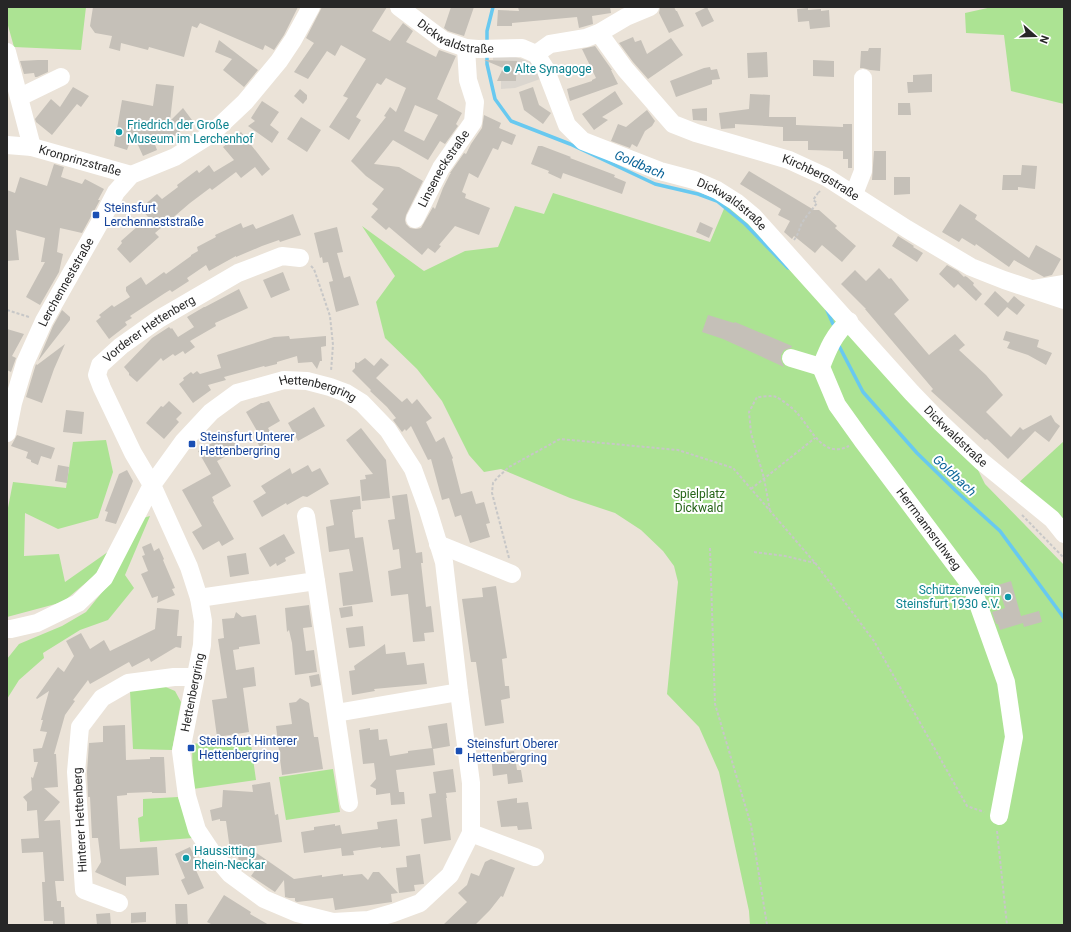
<svg xmlns="http://www.w3.org/2000/svg" width="1071" height="932" font-family="Roboto,sans-serif">
<rect width="100%" height="100%" fill="#ebe3d8"/>
<path fill="#ace393" d="M7 7H86L81 50 14 47 7 22Z
M992 7H1064V104L1011 91 1004 35 966 33 965 13Z
M553 193 710 242 726 204 753 226 974 462 985 484 1064 565V925H750L749 911 719 772 699 727 667 694 678 582 674 566 663 551 641 530 615 513 570 498 501 469 484 472 469 455 442 401 417 369 385 338 376 302 395 276 362 226 424 271 465 251 498 247 515 206 544 214Z
M106 440 113 472 98 518 58 529 25 513 24 556 59 554 65 582 112 549 95 575 63 602 7 617V513L13 482 66 488 73 442Z
M1064 441V527L1016 485Z
M150 516 125 575 134 588 108 620 80 630 43 653 44 658 19 680 7 699V659L19 644 62 626 86 612 108 585 143 518Z
M161 685 175 691 181 702 172 750 133 749 130 691Z
M250 737 256 780 193 789 192 744Z
M333 769 340 812 286 820 279 777Z
M178 797 193 838 140 842 138 818 143 816V799Z"/>
<path fill="#dbd6cf" d="M493 56 516 57 533 63 543 78 515 88 501 89V81H516L517 61 493 60Z"/>
<g fill="none" stroke-linecap="round" stroke-linejoin="round">
<path stroke="#68c9f0" stroke-width="3.5" d="M487 44V31L493 7
M487 54V64L495 99 511 121 570 144 655 184 698 194 717 201 745 224 788 268
M827 310 833 324
M838 344 863 392 917 453 956 491 1000 531 1064 618"/>
</g>
<path fill="#c5c0b8" fill-rule="evenodd" d="M93 7H298L284 35 274 50 265 45 263 50 200 23 197 28 192 26 184 57 149 47 148 50 121 43 120 51 109 48 112 36 95 33 90 26Z
M322 7H387L372 31 390 41 403 23 413 31 406 42 436 57 439 50 456 56 437 99 462 113 456 124 458 126 445 144 440 141 428 160 393 140 374 164 399 167 423 181 406 215 405 220 406 224 410 228 416 229 421 228 433 207 435 209 443 188 450 174H451L450 173 464 153 466 154 471 144 482 128 484 115 501 123 499 128 516 135 512 145 502 141 498 150 493 148 478 178 469 173 462 192 466 194 465 198 490 208 479 235 455 226 439 245 441 246 435 253 428 248 422 255 389 227 386 230 371 217 378 209 372 204 384 189 366 176 351 161 386 117 384 116 390 107 396 112 406 88 386 78 381 85 377 83 356 117 361 120 349 140 329 127 348 98 343 96 366 59 341 45 335 56 327 51 308 79 294 72 314 43 306 38ZM415 105 438 115 424 141 404 131Z
M451 7H474L464 36 448 31 444 28Z
M518 7H610L611 13 592 16 593 24 579 28 577 17 512 23V26H497L498 10 519 11Z
M660 7H674L676 11H677L684 26 669 33 659 13Z
M707 7 714 21 702 27 695 13Z
M808 8V10L821 9V11L829 10 830 27 810 29 809 21 798 22 797 9Z
M633 37 635 42 641 40 647 54 671 38 683 55 648 79 633 62 619 43Z
M219 40 258 70 244 87 223 70 232 59 215 52Z
M595 46 612 70H611L618 84 570 101 567 89 592 81V80L596 78 582 49Z
M869 48H881L880 71 870 70 863 68H860L861 51H868Z
M767 52 768 77 748 78 747 53Z
M38 60H48V72L37 77H35L34 73 24 74 20 61Z
M484 60 517 61 516 81H497L503 68Z
M813 60 834 61V77L813 76Z
M710 67 711 70 717 69 720 79 712 80V84L676 97 670 81 704 68Z
M932 74V92L908 93 907 82H913V75Z
M156 84 174 86 170 121 183 108 192 120 175 136 173 135 154 142 157 150 143 156 133 134 127 150 114 146 122 100 153 106Z
M73 87 89 96 81 107 77 104 52 135 36 122 35 119 51 99 60 107Z
M533 87 539 105 551 113 543 124 524 110 519 92Z
M300 89 307 95V99L303 104 294 96Z
M615 91 623 104 602 117 608 120 594 130 582 114Z
M750 94 770 95 769 117H796V125L843 127V124H852V168H848V159H843V151L808 150V141H783V127L735 124V128L721 129 719 113 749 109Z
M262 101 279 112 270 125 279 132 272 143 248 126 255 121 251 118Z
M898 103H910L911 115H898Z
M707 108V121L693 120 692 109Z
M647 110 655 121 652 126 645 131 637 147 632 144 630 148 611 141 618 124 626 127Z
M301 117 321 130 307 152 287 139Z
M241 132 270 169 262 176 255 167 241 178 236 172 212 190 210 188 190 203 155 233 159 237 130 263 117 249 122 243 121 241 148 217 141 208 157 194 162 199 178 187 177 185 197 170 199 173 209 165 214 172 234 160 223 147Z
M538 146H542L571 157 570 158 615 175 614 177 626 182 622 194 563 173 561 179 548 173 549 171 531 164Z
M874 151H886V180H872Z
M54 164 64 167 61 177 82 184 85 179 104 189 98 200H100L82 233 60 228 57 252 63 254 59 272 40 305 26 297 45 262H41L45 238 16 230 19 260 7 261V190L15 193 20 177 47 186Z
M1022 165 1037 166 1035 189 1018 187V190H1002L1003 175H1021Z
M749 171 814 210H819L837 226 835 228 856 246 842 262 822 245 815 253 794 236 792 239 784 232 790 221 778 215 781 209 740 184Z
M894 177H910V194L894 195Z
M960 204 977 215 975 219 1029 258 1036 245 1061 259 1052 275 1044 277 1014 260 1009 267 976 244 975 246 962 238 959 242 942 232Z
M293 214 301 235 280 242 279 240 262 246 236 257V256L209 271 206 265 187 278 189 281 172 292 170 290 165 293 130 316 132 318 125 322 127 325 109 339 96 321 101 317 99 315 112 305 114 307 130 297 126 291V287L141 277 146 285 164 272 166 274 191 256V255L198 251 197 247 216 237 215 235 241 223 243 228 253 224 256 229Z
M700 222 713 228 709 238 696 232Z
M337 227 343 252 337 253 344 278 350 276 359 305 336 312 329 282 333 281 328 262 323 263 322 257 320 258 314 233Z
M898 236 914 246 913 247 923 253 917 262 892 246Z
M947 265 958 271 964 277 965 276 967 277 974 283 973 285 982 294 976 301 958 284 954 288 939 274Z
M879 268 889 279 891 278 909 300 894 314 929 355 955 334 965 345 959 350 986 375 1003 395 986 412 1011 437 1020 427 1023 430 1051 415 1055 422 1060 426 1049 442 1035 431 1008 459 987 439 985 440 931 391 933 389 865 309H866L841 284 855 270 866 281Z
M283 272 290 290 271 298 263 280Z
M239 289 248 308 215 323 216 326 190 341 195 347 185 354 183 351 175 356 173 354 163 361 161 358 137 382 129 375V373L124 367 152 338 169 327 171 329 172 328 178 337 194 327 187 317 204 307H205Z
M995 291 1008 303 1014 296 1025 305 1017 315 1007 307 998 317 984 304Z
M62 310 70 317V320L38 361 53 326Z
M708 315 734 323 735 322 792 346 791 348 784 350 781 355V360L784 367 723 339 702 332Z
M7 329 24 334 12 356 16 358 11 372 7 370Z
M1006 331 1039 340 1037 347 1052 353 1046 365 1028 355 1007 348 1010 342 1003 340Z
M289 336 290 339 326 336V346L321 347 322 361H320L317 369 312 362 298 363 297 356 277 362V364L265 367 264 366 224 377 226 380 208 385 211 390 193 403 179 384 184 380 183 378 191 372 193 374 197 371 200 374 221 368 217 355 274 337Z
M65 344 54 369 42 403 26 397 36 364 37 365Z
M365 358 374 366 381 358 389 365 376 378 402 402 407 398 412 404 417 399 432 418 426 422 436 442 444 437 453 458 452 459 461 494 472 491 476 504 484 502 490 523 486 524 490 537 470 543 461 515 455 517 449 498 442 500 431 459 428 460 411 426 406 431 405 429 402 432 393 420 396 418 387 407 370 391 371 390 352 371 355 368V362L358 363Z
M169 401 182 413 176 419 179 422 164 439 146 423 161 406 163 407Z
M269 401 280 421 268 428 274 439 260 447 252 433 257 431 246 412 261 403H263Z
M314 407 325 426 298 441 288 423Z
M66 410 84 412 82 434 63 432Z
M361 428 386 460 390 498 362 501 360 480 366 479 365 475 373 474 346 440Z
M229 431 239 449 217 461 231 486 212 497 214 501 213 502 234 539 222 546 219 541 203 550 192 532 202 526 182 490 211 474 198 451 214 442 215 443 219 440 217 437Z
M17 435 55 448 51 459 41 456 38 465 31 462V460L26 458 28 452 11 446Z
M58 465 69 467 67 483 55 481Z
M308 465 312 472 320 468 329 484 307 497 303 496 287 505 286 503 262 517 253 501 266 493 261 486 290 468 292 474Z
M127 470 133 481 116 524 105 521 108 512 105 511 119 474Z
M407 494 416 553 422 552 423 563H421L426 607 431 606 434 632 424 633 425 641 413 642 408 594 391 596 388 571 401 568 399 549 393 550 388 520 395 519 392 496Z
M360 496 361 509 353 510V512H352L355 538 363 537 373 602 343 606 339 573 353 571 349 549 329 552 326 527 334 525 330 500Z
M284 534 295 553 285 558 286 561 277 566 276 563 270 567 259 548Z
M151 543 154 551 159 548 164 559 163 560 175 588 172 589 175 595 157 603 158 596 152 598 141 574 148 571 142 556 145 555 142 547Z
M246 553 249 574 230 577 227 556Z
M1011 581 1021 616 1039 611 1042 622 1024 627 1023 623 1000 630 998 624H996L992 612 1005 608 998 585Z
M496 586 507 658 502 659 505 686H509L510 698 501 700 504 723 485 726 476 662H471L462 599 483 597 482 588Z
M309 605 312 627 303 628 306 651 314 650 317 672 295 675 292 643 289 630 287 632 285 608Z
M352 606 353 616 341 618 339 608Z
M157 608 179 610 177 636H182L181 648 176 647 151 662 149 658 132 667 129 662 90 684 88 680 73 700 75 701 65 715 54 754H56L58 787 44 788 60 802 44 821 60 820 64 881H55L57 901H61V907H64L65 925H53V921H44L42 882H45L43 852 22 853 21 839 39 838 37 810 27 811V802L23 797 32 790 31 777 33 778 38 762H34L33 749 42 748 47 732 40 731 43 720H41L49 691 37 699 36 698 58 667 64 672 74 656 66 641 81 633 90 649 104 640 110 651 155 629Z
M236 612 242 617 256 615 260 644 239 647V649L233 650 236 670 254 667 256 686 243 688 249 732 217 737 212 700 227 698 218 639 224 638 222 619 234 618Z
M363 626 365 646 349 648 346 628Z
M385 644 386 654 405 652 407 665 424 663 427 684 374 689 375 691 352 695 349 671 355 670 354 666Z
M319 674 321 685 311 687 309 676Z
M300 698 309 703 314 737H318L323 769 282 775 276 726 292 724 289 703 296 702Z
M447 723 450 746 433 749 435 765 396 770 399 792H404L405 804 391 805 390 793 376 795V789L370 786 376 779 374 763 363 764 359 730 370 728V730L378 729 379 740 387 739 390 756 408 753V751L432 748 428 726Z
M125 725 126 760 150 759V757H164L166 793H152V792L127 793V795L117 796 120 849 157 847 159 875 126 877V886L95 872 101 862 98 838H92L90 797H88L87 772 89 743 103 742V726Z
M514 751 517 770H521L523 782 508 784 507 774 493 776 491 754Z
M453 769 456 792 446 793 447 798H446L451 840 424 844 421 819 432 817 429 794 436 793 433 772Z
M270 782 275 815 278 814 282 842 248 847 294 879 322 875V877L343 874V876L362 874 368 880 373 872H379L398 893 391 894 392 902 335 910 333 898 297 902 295 901V898H289L285 897 284 880 275 892 251 876 263 859 239 862 238 856 231 857 226 821H220V819L212 821 210 810 222 807 223 790 253 792 252 785Z
M517 798V803L528 802 532 829 518 830 517 826 501 827 497 801Z
M397 819 400 846 381 848V847L353 851 354 855 342 856 341 848 304 853 301 832 314 830V827L335 824V826L340 825 342 834 378 829 377 822Z
M190 847 197 862 196 863 197 866 195 868 204 888 188 895 181 880 185 878 175 854Z
M420 854 424 884 414 885 415 891 399 893 396 868 407 867 406 856Z
M491 859 515 868 503 897 501 896 490 910 475 925H443L467 902 458 893 467 885 471 873 479 876 485 862Z
M224 895 251 912 250 914 269 925H213L207 922Z
M175 904H187L188 925H176Z
M146 912V922L131 923V913Z
M110 913 111 925H97L96 914Z"/>
<g fill="none" stroke-linecap="round" stroke-linejoin="round">
<path stroke="#c7c7c7" stroke-width="2" stroke-dasharray="3 2" stroke-linecap="butt" d="M794 240C798 235 799 230 801 225 805 217 812 210 817 203L813 200 818 193H820L819 191
M311 266 314 269 330 316 333 345 331 371
M7 310 29 317
M751 489 815 438
M770 511 764 478 751 433 749 412 757 397C763 397 771 395 776 397 781 399 794 409 798 414 812 430 823 459 849 446
M1022 515 1064 558
M710 548 715 704 751 825 767 925
M754 552 785 556 815 563
M509 558 492 493 493 483 498 477 509 467 560 439 678 450 733 468 816 564 874 641 967 806 984 812
M997 831 1007 925"/>
<g stroke="#fff" stroke-width="18">
<path id="s1" d="M399 7 443 40 466 48 478 49 522 48 536 54 545 68 567 125 583 141 660 171 694 180 717 190 736 202 754 217 912 393 941 423 981 461 1052 519 1064 534"/>
<path id="s2" d="M599 33 625 69 673 124 696 133 789 160 826 177 907 229 971 267 1004 280 1064 300"/>
<path d="M7 52 32 147"/>
<path d="M536 54 550 44 586 38 599 33 626 17 650 7"/>
<path d="M20 97 61 77"/>
<path id="s3" d="M7 145 32 147 131 175"/>
<path d="M854 194 863 171V78"/>
<path id="s4" d="M415 219 441 168 473 122 475 102 468 80 466 48"/>
<path d="M1034 289 1064 284"/>
<path id="s5" d="M849 321C834 334 828 349 821 367L837 405 862 440 972 587 1006 682 1014 737 999 816"/>
<path d="M791 358 821 367"/>
<path id="s6" d="M7 433 13 403 25 363 44 321 103 217 116 192 131 175 175 157 210 135 245 102 279 61 293 40 311 7"/>
<path d="M438 544 512 574"/>
<path d="M316 581 349 803"/>
<path d="M199 598 316 581 306 516"/>
<path id="s7" d="M7 629H11L37 623 78 603 104 578 152 485 183 442 211 412 237 393 284 380 307 381 330 387 346 393 362 403 388 430 413 469 428 510 444 562 459 692 471 783V833L450 875 420 903 393 913 369 920 333 922 297 913 264 899 230 874 213 854 197 830 187 796 181 751 202 645 203 621 199 598 189 567 152 485 133 453 102 388 97 375 100 365 121 346 159 319 238 273 282 256 300 258"/>
<path d="M336 713 459 692"/>
<path d="M471 833 535 857"/>
<path d="M119 903 84 890 76 772 80 727 102 698 128 683 174 677H195"/>
</g>
</g>
<g fill="#0f9aa8" stroke="#fff" stroke-width="1.5">
<circle cx="507" cy="69" r="4"/>
<circle cx="119" cy="132" r="4"/>
<circle cx="1008" cy="597" r="4"/>
<circle cx="186" cy="858" r="4"/>
</g>
<g fill="#1a4fb4" stroke="#fff" stroke-width="1.5">
<rect x="92" y="211" width="8" height="8" rx="2"/>
<rect x="188" y="440" width="8" height="8" rx="2"/>
<rect x="187" y="744" width="8" height="8" rx="2"/>
<rect x="455" y="747" width="8" height="8" rx="2"/>
</g>
<g text-anchor="middle" stroke-width="4" stroke-linejoin="round" paint-order="stroke">
<g font-size="12" fill="#272727" stroke="#fff">
<text dy="4" stroke="none"><textPath href="#s1" startOffset="66">Dickwaldstraße</textPath></text>
<text dy="4" stroke="none"><textPath href="#s3" startOffset="75">Kronprinzstraße</textPath></text>
<text dy="4" stroke="none"><textPath href="#s4" startOffset="58">Linseneckstraße</textPath></text>
<text dy="4" stroke="none"><textPath href="#s2" startOffset="275">Kirchbergstraße</textPath></text>
<text dy="4" stroke="none"><textPath href="#s1" startOffset="414">Dickwaldstraße</textPath></text>
<text dy="4" stroke="none"><textPath href="#s6" startOffset="163">Lerchenneststraße</textPath></text>
<text dy="4" stroke="none"><textPath href="#s7" startOffset="1831">Vorderer Hettenberg</textPath></text>
<text dy="4" stroke="none"><textPath href="#s7" startOffset="427">Hettenbergring</textPath></text>
<text dy="4" stroke="none"><textPath href="#s1" startOffset="738">Dickwaldstraße</textPath></text>
<text dy="4" stroke="none"><textPath href="#s5" startOffset="250">Herrmannsruhweg</textPath></text>
<text dy="4" stroke="none"><textPath href="#s7" startOffset="1418">Hettenbergring</textPath></text>
<text transform="translate(80 820) rotate(-93)" y="4">Hinterer Hettenberg</text>
</g>
<g font-size="12" fill="#0d838f" stroke="#fff" text-anchor="start">
<text x="515" y="73">Alte Synagoge</text>
<text x="127" y="129">Friedrich der Große<tspan x="127" dy="14">Museum im Lerchenhof</tspan></text>
<text x="1000" y="594" text-anchor="end">Schützenverein<tspan x="1000" dy="14">Steinsfurt 1930 e.V.</tspan></text>
<text x="194" y="855">Haussitting<tspan x="194" dy="14">Rhein-Neckar</tspan></text>
</g>
<g font-size="12" fill="#164399" stroke="#fff" text-anchor="start">
<text x="104" y="212">Steinsfurt<tspan x="104" dy="14">Lerchenneststraße</tspan></text>
<text x="200" y="441">Steinsfurt Unterer<tspan x="200" dy="14">Hettenbergring</tspan></text>
<text x="199" y="745">Steinsfurt Hinterer<tspan x="199" dy="14">Hettenbergring</tspan></text>
<text x="467" y="748">Steinsfurt Oberer<tspan x="467" dy="14">Hettenbergring</tspan></text>
</g>
<g font-size="12" fill="#266418" stroke="#fff">
<text x="699" y="498">Spielplatz<tspan x="699" dy="14">Dickwald</tspan></text>
</g>
<g font-size="13" font-style="italic" fill="#0b6498" stroke="#fff">
<text transform="translate(640 164) rotate(23)" y="5">Goldbach</text>
<text transform="translate(955 475) rotate(43)" y="5">Goldbach</text>
</g>
</g>
<rect width="1071" height="932" fill="none" stroke="#272727" stroke-width="16"/>
<g transform="translate(1035 36) rotate(110)" stroke="#ffffff" stroke-width="3" paint-order="stroke">
<path d="M0-3L7 15L0 10L-7 15Z" fill="#272727"/>
<text y="-6" font-size="11" font-weight="bold" text-anchor="middle" fill="#272727">N</text>
</g>
</svg>
